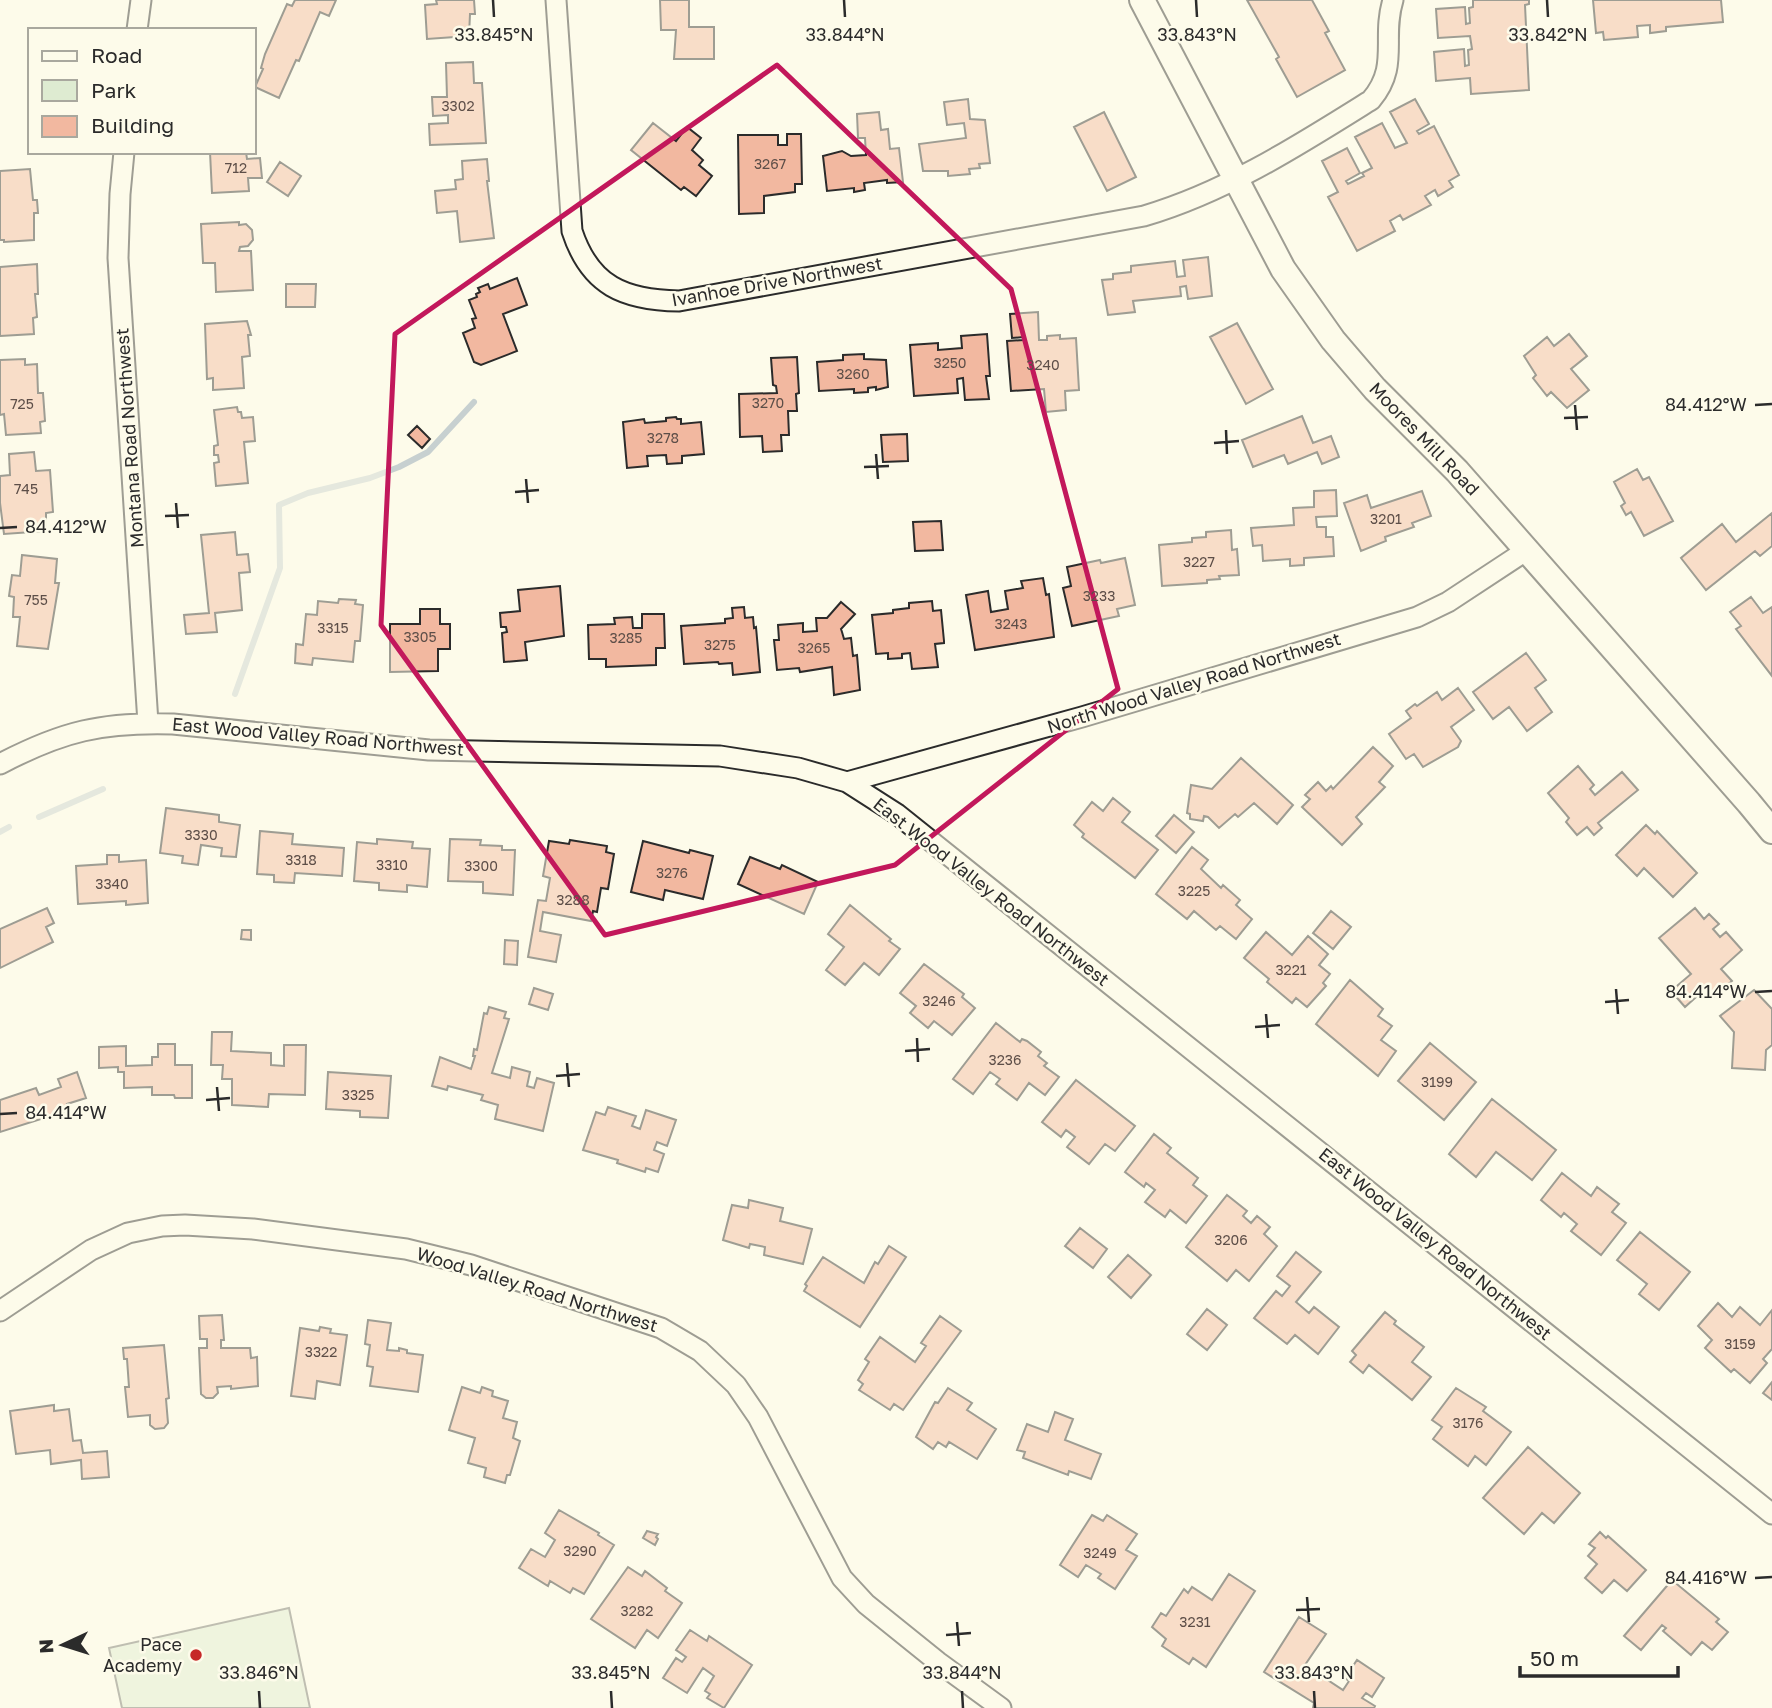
<svg xmlns="http://www.w3.org/2000/svg" width="1772" height="1708" font-family="'Golos Text',sans-serif">
<rect width="100%" height="100%" fill="#fdfbea"/>
<path fill="#deebd1" stroke="#74746e" stroke-width="2" d="M289 1608 310 1708H122L109 1648Z"/>
<g fill="none" stroke-linecap="round" stroke-linejoin="round">
<path stroke="#c7d0d0" stroke-width="6" d="M235 694 280 568 279 505 308 493 370 478 399 467 428 452 474 402
M39 817 103 789
M0 832 9 827"/>
</g>
<path fill="#f2b8a0" stroke="#2b2b2b" stroke-width="2" d="M295 0H336L329 16 320 12 299 61 296 60 279 98 255 87 263 69 261 68 265 54 287 4 292 6Z
M436 0H474L475 14H470L469 36 427 39 425 5 437 4Z
M660 0H689V27H714V59H674L676 30H661Z
M1247 0H1312L1329 31 1325 33 1345 70 1297 97 1276 59 1279 57Z
M1473 0H1529V4L1525 5 1529 90 1471 94 1470 78 1436 81 1434 52 1464 49 1465 66 1469 65 1468 50 1472 49 1470 36 1438 38 1436 9 1465 7 1466 24 1470 23 1469 8 1473 7Z
M1593 0H1721L1723 22 1666 27V31L1650 33V25L1637 26 1638 37 1604 40 1603 32 1596 33Z
M473 62 474 83H482L486 143 430 145 429 124 448 123V115L433 116 432 97H447L446 63Z
M968 99 970 119 985 120 990 163 979 164 980 168 969 169 970 174 948 176V171H923L919 144 966 138 964 123 947 125 944 102Z
M1415 99 1429 124 1417 131 1419 134 1434 126 1459 175 1449 181 1453 187 1438 196 1435 190 1425 196 1431 205 1403 220 1400 215 1390 221 1395 231 1357 251 1328 197 1338 192 1322 161 1347 148 1360 173 1346 181 1348 184 1364 176 1362 173 1372 168 1355 137 1382 123 1395 148 1407 143 1390 112Z
M879 112 881 130 888 129 890 149 899 148 903 182 887 183V180L864 183 865 190 854 192V188L827 191 823 156 842 151 851 156 866 155 865 138H858L857 114Z
M1104 112 1136 177 1107 191 1074 127Z
M653 123 676 141 687 127 701 138 692 150 703 160 699 165 712 176 696 196 684 187 681 190 631 150Z
M787 134H801L802 184H795V192L764 196V213L739 214 738 135H778V145H787Z
M210 152H246L247 159 260 158 262 178H248L249 191 212 193Z
M487 159 489 181H487L494 238 460 242 457 211 437 213 435 191 456 189 455 180 463 179 462 161Z
M280 162 301 176 288 196 267 182Z
M30 169 33 200H37L38 213H34V240L4 242V240H0V171Z
M239 222V225L246 224 252 230 253 240 248 246 240 247 239 251H251L253 290 216 292 215 263H203L201 224Z
M1208 257 1212 296 1188 299 1186 286 1180 287 1181 296 1133 301 1135 312 1108 315 1102 280 1113 279V274L1131 272V266L1175 261 1177 277 1185 276 1183 260Z
M37 264 38 294H35L37 317 33 318 34 334 0 336V267Z
M517 278 527 305 503 314 517 351 481 365 474 362 463 333 475 328 472 319 476 318 469 300 477 297 476 294 480 292 478 288 488 284 490 289Z
M286 284H316L315 307H286Z
M1038 312 1039 340H1047V336L1060 335V339L1076 338 1079 390 1065 391 1066 410 1046 412 1044 389 1011 391 1007 341 1023 340V337L1012 338 1010 314Z
M247 321 251 335H248L250 356 242 357 244 388 213 390V378L207 379 205 324Z
M1237 323 1273 389 1246 404 1210 337Z
M987 334 990 376H986L989 399 965 400 963 378 957 379 958 393 914 396 910 345 938 343V350L962 348 961 336Z
M1569 334 1587 356 1571 369 1589 390 1567 408 1551 392 1547 396 1533 378 1536 375 1524 356 1547 337 1554 346Z
M864 354V359L886 360 888 387 876 390V387L868 388V392L854 393V389L819 391 817 362 843 360V355Z
M797 357 799 393 796 394 797 411H788L789 435H781L782 451 763 452 762 436 740 437 739 394 777 393 776 386 773 385 771 358Z
M25 359V365L37 364 38 393H43L45 421 40 422 41 433 6 435 4 414 0 415V360Z
M237 407 238 412H241L242 418 253 417 255 441 244 442 248 483 216 486 214 463 219 462 218 455H214V446L218 445 214 410Z
M1302 416 1313 443 1331 436 1339 457 1322 464 1317 452 1288 464 1284 455 1253 467 1242 440Z
M676 417 677 419H681V424L701 422 704 454 682 456V463L667 464 666 455 647 456 648 466 627 468 623 422 644 419 645 423 666 421V418Z
M417 426 430 439 422 448 408 435Z
M907 434 908 461 883 462 881 435Z
M34 452 36 471 50 470 53 512 46 513V531L4 534 0 503V476L10 475 9 454Z
M1637 469 1643 480 1649 477 1673 521 1644 536 1631 512 1626 515 1621 506 1625 503 1614 482Z
M1336 490 1337 516 1316 517 1317 527H1326V537H1333L1334 556 1304 558V565L1290 566V559L1263 561 1262 545 1253 546 1251 528 1294 525 1293 508 1314 507V491Z
M1422 491 1431 516 1412 523 1414 527 1385 537 1386 541 1361 551 1344 503 1367 495 1371 508Z
M1772 513V546L1760 556 1755 551 1706 590 1681 558 1722 524 1736 542Z
M941 521 943 550 915 551 913 522Z
M1231 530 1232 550 1237 549 1239 575 1219 576 1220 579 1207 580V583L1162 586 1159 545 1192 542V538L1206 537V532Z
M235 532 237 555 248 554 250 572 239 573 242 610 215 613 217 632 186 634 184 615 209 613 201 535Z
M22 555 57 559 55 583H59L48 649 17 646 20 617H13L14 597 9 596 12 575 20 576Z
M1125 558 1135 605 1117 609 1119 616 1072 626 1063 588 1071 586 1067 567 1100 560 1101 563Z
M1043 578 1046 595 1049 594 1054 637 975 650 966 595 988 591 991 612 1008 609 1005 591 1023 588 1021 581Z
M560 586 564 636 525 642 527 660 504 662 502 633 507 632 506 627H501L500 613 520 611 518 590Z
M1751 597 1763 613 1772 607V676L1736 629 1741 626 1730 612Z
M339 599 356 600 355 604 363 605 360 641H355L353 662 313 658 312 665 295 663 296 644 303 645 306 614 317 615 318 601 338 603Z
M932 601 933 611 941 610 944 641V643L935 644 938 667 912 669 910 653 902 654V658L888 659V653L876 654 872 615 893 613V610L909 608V603Z
M841 602 855 614 841 629 842 632 844 639 851 638 853 656 857 655 860 690 834 695 832 667 800 672 799 668 777 670 774 640H779L778 625 803 623V632L817 631 816 618H827Z
M744 607 745 618 753 617 754 628 756 627 760 672 733 675 732 663 719 664 718 662 684 664 681 626 725 623V619L733 618 732 608Z
M420 609H440V624H450V649H438V671L390 672V624H420Z
M642 614H664L665 648H656V665L606 667V659H589L588 625 615 624 614 618 632 617 633 628H642Z
M1526 653 1546 680 1535 688 1552 712 1527 731 1509 707 1493 719 1473 692Z
M1458 688 1474 710 1451 727 1461 741 1458 747 1423 767 1414 754 1406 759 1389 734 1411 718 1406 711 1415 704 1417 706 1437 692 1442 700Z
M1373 747 1393 766 1379 782 1385 787 1356 817 1362 824 1342 845 1302 807 1310 799 1305 795 1318 782 1326 791 1331 786 1333 789Z
M1241 758 1293 805 1277 824 1254 803 1238 817 1235 814 1219 828 1208 817 1204 816 1203 821 1190 819V814L1187 813 1191 785 1212 789Z
M1578 766 1594 785 1590 789 1595 795 1622 772 1638 790 1598 823 1602 828 1594 835 1587 827 1577 835 1566 822 1569 818 1548 793Z
M1113 798 1130 812 1122 822 1158 850 1135 878 1082 837 1084 834 1074 825 1092 802 1103 811Z
M166 808 219 815V822L240 825 236 857 221 856 222 848 201 845 198 865 182 863 183 856 160 853Z
M1174 815 1194 832 1176 853 1156 836Z
M1646 825 1655 834 1657 831 1697 873 1673 897 1644 868 1637 876 1616 855Z
M260 831 293 834 292 844 344 848 342 876 295 873 294 883 274 882V875L257 874Z
M377 839 413 842 412 848 430 849 427 887 407 885V892L379 890V883L354 881 357 842 377 844Z
M450 839 481 840 480 845 502 846V850H515L513 895 483 893V882L448 881Z
M570 840 607 846 606 852 614 854 608 889 601 888 597 912 593 911 591 921 543 912 540 931 561 935 556 962 528 957 538 900 546 901 550 878 543 876 549 841 569 844Z
M643 841 689 853 690 850 713 856 703 899 665 890 663 900 631 892Z
M1192 847 1208 860 1201 869 1221 888 1223 885 1240 900 1236 905 1252 919 1236 939 1220 926 1216 930 1194 911 1187 919 1156 894Z
M107 855H119V862L146 860 148 903 126 905V901L78 904 76 866 107 864Z
M750 857 780 869 782 865 818 882 804 914 738 884Z
M850 905 891 939 889 941 900 949 879 975 864 963 845 985 826 970 844 947 828 934Z
M47 908 54 923 46 927 53 942 0 968V929Z
M1695 908 1704 919 1709 914 1719 924 1713 929 1720 937 1726 932 1742 950 1721 969 1732 981 1712 998 1705 989 1685 1007 1671 991 1691 974 1659 938Z
M1331 911 1351 927 1333 949 1313 933Z
M242 930H251V940L241 939Z
M1266 932 1292 955 1308 936 1328 954 1319 965 1330 974 1323 983 1326 986 1307 1007 1296 998 1292 1003 1267 982 1269 979 1244 958Z
M505 940 518 941 517 965 504 964Z
M924 964 964 994 962 997 975 1008 952 1035 934 1021 928 1028 910 1013 916 1006 900 993Z
M1350 980 1383 1009 1378 1016 1392 1026 1381 1040 1396 1051 1378 1076 1316 1024Z
M534 988 553 994 548 1010 529 1004Z
M1754 990 1772 1009V1045L1766 1050 1765 1070 1732 1068 1734 1032 1720 1016Z
M489 1007 506 1012 504 1018 509 1019 492 1073 510 1078 512 1067 530 1072 527 1086 534 1088 537 1078 554 1083 543 1131 495 1119 498 1105 481 1100 483 1095 448 1086 447 1090 432 1086 440 1057 471 1069 475 1056H473L474 1049 477 1050 484 1013 487 1014Z
M996 1023 1020 1042 1022 1039 1027 1041 1041 1052 1038 1056 1047 1063 1044 1066 1059 1077 1045 1095 1029 1083 1017 1100 996 1084 1000 1079 990 1072 973 1094 953 1079Z
M212 1032H232L231 1051 271 1053V1065L284 1066V1045H306L305 1095 269 1094 268 1107 232 1105V1079H222L223 1065H211Z
M1430 1043 1476 1082 1444 1120 1398 1081Z
M158 1044H175V1065H192V1098H175L174 1095H152V1087L124 1088V1072H118V1067L99 1068V1047L126 1046V1066L152 1065V1057H158Z
M77 1072 86 1098 67 1104 69 1110 0 1132V1100L36 1088 39 1095 61 1087 58 1079Z
M328 1072 391 1076 388 1118 360 1117V1111L326 1109Z
M1076 1080 1135 1126 1115 1151 1105 1144 1089 1164 1067 1147 1075 1137 1066 1130 1061 1137 1042 1122Z
M1492 1099 1556 1150 1532 1180 1496 1152 1476 1177 1449 1154Z
M608 1107 636 1116 632 1126 640 1129 646 1110 676 1120 667 1146 657 1142 654 1150 664 1154 658 1172 646 1168 645 1172 617 1163 618 1160 583 1150 596 1112 605 1115Z
M1154 1134 1171 1148 1167 1153 1198 1178 1193 1185 1207 1196 1186 1223 1170 1210 1165 1217 1145 1202 1155 1190 1146 1183 1144 1187 1125 1172Z
M1562 1173 1591 1196 1597 1187 1619 1204 1612 1212 1626 1223 1601 1255 1571 1231 1577 1224 1564 1213 1561 1217 1541 1200Z
M1227 1195 1247 1211 1243 1216 1251 1223 1257 1216 1270 1227 1264 1234 1277 1246 1249 1281 1236 1270 1227 1281 1186 1247Z
M749 1200 783 1208 780 1221 812 1229 803 1264 764 1255 765 1247 750 1244 749 1248 723 1240 732 1205 748 1208Z
M1080 1228 1107 1249 1093 1268 1065 1246Z
M1640 1232 1690 1272 1659 1310 1639 1294 1647 1284 1617 1260Z
M889 1246 906 1257 860 1327 804 1291 807 1286 805 1284 823 1257 864 1283 875 1262 878 1264Z
M1296 1252 1321 1272 1296 1302 1309 1313 1314 1307 1339 1327 1318 1354 1295 1335 1287 1344 1254 1318 1276 1291 1282 1296 1290 1286 1277 1276Z
M1128 1255 1151 1275 1131 1298 1108 1277Z
M1718 1303 1732 1317 1740 1307 1760 1325 1772 1310V1349L1763 1359 1767 1363 1750 1383 1734 1369 1731 1372 1705 1348 1712 1340 1698 1326Z
M1207 1309 1227 1325 1207 1350 1187 1334Z
M1385 1312 1396 1321 1394 1324 1424 1347 1412 1362 1431 1377 1412 1400 1369 1365 1363 1373 1350 1362 1356 1355 1352 1351Z
M222 1315 224 1340H221V1348H250L251 1358 257 1357 258 1386 231 1389V1386L217 1387 218 1393 213 1398H206L201 1394 199 1348H207V1339H200L199 1316Z
M940 1316 961 1331 903 1410 894 1404 890 1410 859 1390 863 1384 858 1380 869 1362 865 1359 880 1337 915 1362 926 1346 921 1343Z
M368 1320 391 1323 387 1350 399 1351V1348L407 1350V1353L423 1355 418 1392 370 1386 373 1367 367 1366 370 1345 365 1344Z
M320 1327 331 1329 330 1333 347 1335 340 1385 317 1381 315 1399 291 1396 300 1328 319 1331Z
M164 1345 169 1398 166 1399 168 1423 164 1428 155 1429 150 1425V1415L128 1417 125 1387H129L127 1359H124L123 1348Z
M1772 1382V1400L1763 1393Z
M462 1387 480 1393 482 1387 493 1391 492 1396 508 1401 503 1418 517 1422 513 1438 520 1441 510 1475H507L505 1483 484 1477 486 1468 468 1463 475 1438 449 1430Z
M948 1388 972 1403 967 1410 996 1429 977 1459 949 1442 946 1447 938 1442 933 1449 916 1437 935 1402 938 1403Z
M1456 1388 1486 1407 1483 1411 1511 1432 1486 1465 1475 1456 1468 1466 1433 1439 1442 1427 1432 1420Z
M54 1405V1411L69 1409 73 1441 81 1440 83 1453 107 1451 109 1477 82 1479 81 1460 51 1464 50 1450 16 1454 10 1411Z
M1055 1412 1073 1419 1065 1440 1101 1454 1091 1479 1069 1471 1068 1475 1023 1458 1025 1452 1017 1450 1027 1424 1048 1432Z
M1528 1447 1580 1493 1554 1523 1542 1513 1524 1534 1483 1498Z
M559 1510 599 1533 598 1535 614 1545 584 1594 573 1588 570 1593 550 1581 548 1586 519 1568 531 1549 545 1557 555 1540 545 1533Z
M1092 1515 1103 1521 1107 1515 1137 1534 1126 1550 1137 1556 1115 1589 1098 1578 1101 1574 1086 1565 1078 1577 1060 1565Z
M647 1531 658 1534 656 1537 658 1539 655 1545 643 1538Z
M1600 1532 1606 1538 1608 1536 1646 1570 1627 1591 1614 1580 1602 1593 1585 1578 1597 1564 1588 1556 1595 1548 1589 1544Z
M628 1567 642 1576 645 1571 667 1588 665 1591 682 1603 658 1638 647 1630 635 1648 591 1619Z
M1229 1574 1255 1591 1206 1667 1193 1658 1189 1664 1162 1646 1166 1639 1152 1627 1161 1613 1166 1616 1184 1589 1188 1593 1192 1587 1212 1600Z
M1672 1580 1719 1619 1716 1622 1728 1632 1712 1650 1702 1642 1691 1655 1663 1631 1666 1628 1662 1625 1641 1650 1624 1636Z
M1299 1617 1326 1634 1305 1665 1343 1690 1349 1681 1345 1678 1357 1660 1384 1678 1372 1697 1366 1693 1362 1698 1375 1706 1374 1708H1313L1314 1703 1264 1672Z
M690 1630 707 1641 709 1636 752 1665 724 1708 707 1698 710 1694 705 1691 714 1676 703 1668 687 1693 663 1678 676 1658 682 1662 686 1657 676 1650Z"/>
<g fill="none" stroke-linecap="round" stroke-linejoin="round">
<defs>
<path id="minor" d="M556 0 572 231C590 286 624 300 679 301L1144 216C1226 192 1299 145 1371 100 1400 66 1381 39 1393 0
M137 30 141 0
M124 152 120 194 118 258 148 723
M0 764C63 731 102 722 173 724L429 750 720 756 798 768 847 782 897 814 1772 1514
M847 782 1082 717 1417 617 1448 602 1527 550
M0 1311 91 1250 128 1233 162 1226 185 1225 253 1229 406 1249 471 1265 661 1328 700 1351 736 1385 758 1417 842 1578 866 1604 938 1662 1001 1708"/>
<path id="tertiary" d="M1142 0 1283 269 1333 340 1375 389 1457 471 1749 803 1772 831"/>
</defs>
<use href="#minor" stroke="#2b2b2b" stroke-width="23"/>
<use href="#tertiary" stroke="#2b2b2b" stroke-width="28"/>
<use href="#minor" stroke="#fdfbea" stroke-width="19"/>
<use href="#tertiary" stroke="#fdfbea" stroke-width="24"/>
</g>
<path d="M0 0H1772V1708H0ZM777 65 1011 289 1118 689 895 865 605 935 381 625 395 334Z" fill="#fdfbea" fill-opacity=".55" fill-rule="evenodd"/>
<path fill="none" stroke="#c2185b" stroke-width="5" stroke-linejoin="round" d="M777 65 1011 289 1118 689 895 865 605 935 381 625 395 334Z"/>
<path fill="none" stroke="#2b2b2b" stroke-width="2.5" d="M493 0 494 17M844 0 845 17M1196 0 1197 17M1547 0 1548 17M1575 405 1577 430M1755 405 1772 404M1564 418 1588 417M1226 430 1227 454M1214 443 1239 441M876 454 878 479M864 467 889 466M526 479 528 503M515 492 539 490M176 503 178 528M165 516 189 515M0 528 17 527M1616 989 1618 1014M1755 992 1772 991M1605 1002 1629 1000M1266 1014 1268 1038M1255 1027 1280 1025M917 1038 918 1062M905 1051 930 1049M567 1063 569 1087M556 1076 580 1074M217 1087 219 1111M206 1100 230 1098M0 1114 17 1113M1755 1578 1772 1577M1307 1597 1309 1622M1296 1610 1320 1609M957 1622 959 1646M946 1635 971 1633M259 1691 260 1708M611 1691 612 1708M962 1691 963 1708M1314 1691 1315 1708"/>
<circle fill="#c62828" stroke="#fdfbea" stroke-width="2.5" cx="196" cy="1655" r="7"/>
<g text-anchor="middle" stroke-width="5" stroke-linejoin="round" paint-order="stroke">
<g font-size="14" fill="#5d4e48">
<text x="458" y="111">3302</text>
<text x="770" y="169">3267</text>
<text x="236" y="173">712</text>
<text x="950" y="368">3250</text>
<text x="1043" y="370">3240</text>
<text x="853" y="379">3260</text>
<text x="768" y="408">3270</text>
<text x="22" y="409">725</text>
<text x="663" y="443">3278</text>
<text x="26" y="494">745</text>
<text x="1386" y="524">3201</text>
<text x="1199" y="567">3227</text>
<text x="1099" y="601">3233</text>
<text x="36" y="605">755</text>
<text x="1011" y="629">3243</text>
<text x="333" y="633">3315</text>
<text x="420" y="642">3305</text>
<text x="626" y="643">3285</text>
<text x="720" y="650">3275</text>
<text x="814" y="653">3265</text>
<text x="201" y="840">3330</text>
<text x="301" y="865">3318</text>
<text x="392" y="870">3310</text>
<text x="481" y="871">3300</text>
<text x="672" y="878">3276</text>
<text x="112" y="889">3340</text>
<text x="1194" y="896">3225</text>
<text x="573" y="905">3288</text>
<text x="1291" y="975">3221</text>
<text x="939" y="1006">3246</text>
<text x="1005" y="1065">3236</text>
<text x="1437" y="1087">3199</text>
<text x="358" y="1100">3325</text>
<text x="1231" y="1245">3206</text>
<text x="1740" y="1349">3159</text>
<text x="321" y="1357">3322</text>
<text x="1468" y="1428">3176</text>
<text x="580" y="1556">3290</text>
<text x="1100" y="1558">3249</text>
<text x="637" y="1616">3282</text>
<text x="1195" y="1627">3231</text>
</g>
<g font-size="18" fill="#2b2b2b" stroke="#fdfbea">
<text transform="translate(777 282) rotate(-10)" y="6">Ivanhoe Drive Northwest</text>
<text transform="translate(130 438) rotate(-94)" y="6">Montana Road Northwest</text>
<text transform="translate(1424 439) rotate(46)" y="6">Moores Mill Road</text>
<text transform="translate(1194 683) rotate(-17)" y="6">North Wood Valley Road Northwest</text>
<text transform="translate(318 737) rotate(5)" y="6">East Wood Valley Road Northwest</text>
<text transform="translate(991 892) rotate(38)" y="6">East Wood Valley Road Northwest</text>
<text transform="translate(1435 1244) rotate(39)" y="6">East Wood Valley Road Northwest</text>
<text transform="translate(537 1290) rotate(17)" y="6">Wood Valley Road Northwest</text>
</g>
<g font-size="18" fill="#2b2b2b" stroke="#fdfbea" text-anchor="end">
<text x="182" y="1651">Pace<tspan x="182" dy="21">Academy</tspan></text>
</g>
</g>
<g font-size="18" text-anchor="middle" fill="#2b2b2b" stroke="#fdfbea" stroke-width="5" stroke-linejoin="round" paint-order="stroke">
<text x="494" y="41">33.845°N</text>
<text x="845" y="41">33.844°N</text>
<text x="1197" y="41">33.843°N</text>
<text x="1548" y="41">33.842°N</text>
<text x="1706" y="411">84.412°W</text>
<text x="66" y="533">84.412°W</text>
<text x="1706" y="998">84.414°W</text>
<text x="66" y="1119">84.414°W</text>
<text x="1706" y="1584">84.416°W</text>
<text x="259" y="1679">33.846°N</text>
<text x="611" y="1679">33.845°N</text>
<text x="962" y="1679">33.844°N</text>
<text x="1314" y="1679">33.843°N</text>
</g>
<rect x="28" y="28" width="228" height="126" fill="#fdfbea" stroke="#a9a89e" stroke-width="2"/>
<rect x="42" y="51" width="35" height="10" fill="#fdfbea" stroke="#a9a89e" stroke-width="2"/>
<text x="91" y="63" font-size="21" fill="#2b2b2b">Road</text>
<rect x="42" y="80" width="35" height="21" fill="#deebd1" stroke="#a9a89e" stroke-width="2"/>
<text x="91" y="98" font-size="21" fill="#2b2b2b">Park</text>
<rect x="42" y="116" width="35" height="21" fill="#f2b8a0" stroke="#a9a89e" stroke-width="2"/>
<text x="91" y="133" font-size="21" fill="#2b2b2b">Building</text>
<g transform="translate(63 1645) rotate(266)" stroke="#fdfbea" stroke-width="5" paint-order="stroke">
<path d="M0-5L12 26L0 18L-12 26Z" fill="#2b2b2b"/>
<text y="-10" font-size="19" font-weight="bold" text-anchor="middle" fill="#2b2b2b">N</text>
</g>
<path d="M1520 1666v10h158v-10" fill="none" stroke="#2b2b2b" stroke-width="3.5"/>
<text x="1530" y="1666" font-size="21" fill="#2b2b2b" stroke="#fdfbea" stroke-width="5" paint-order="stroke">50 m</text>
</svg>
